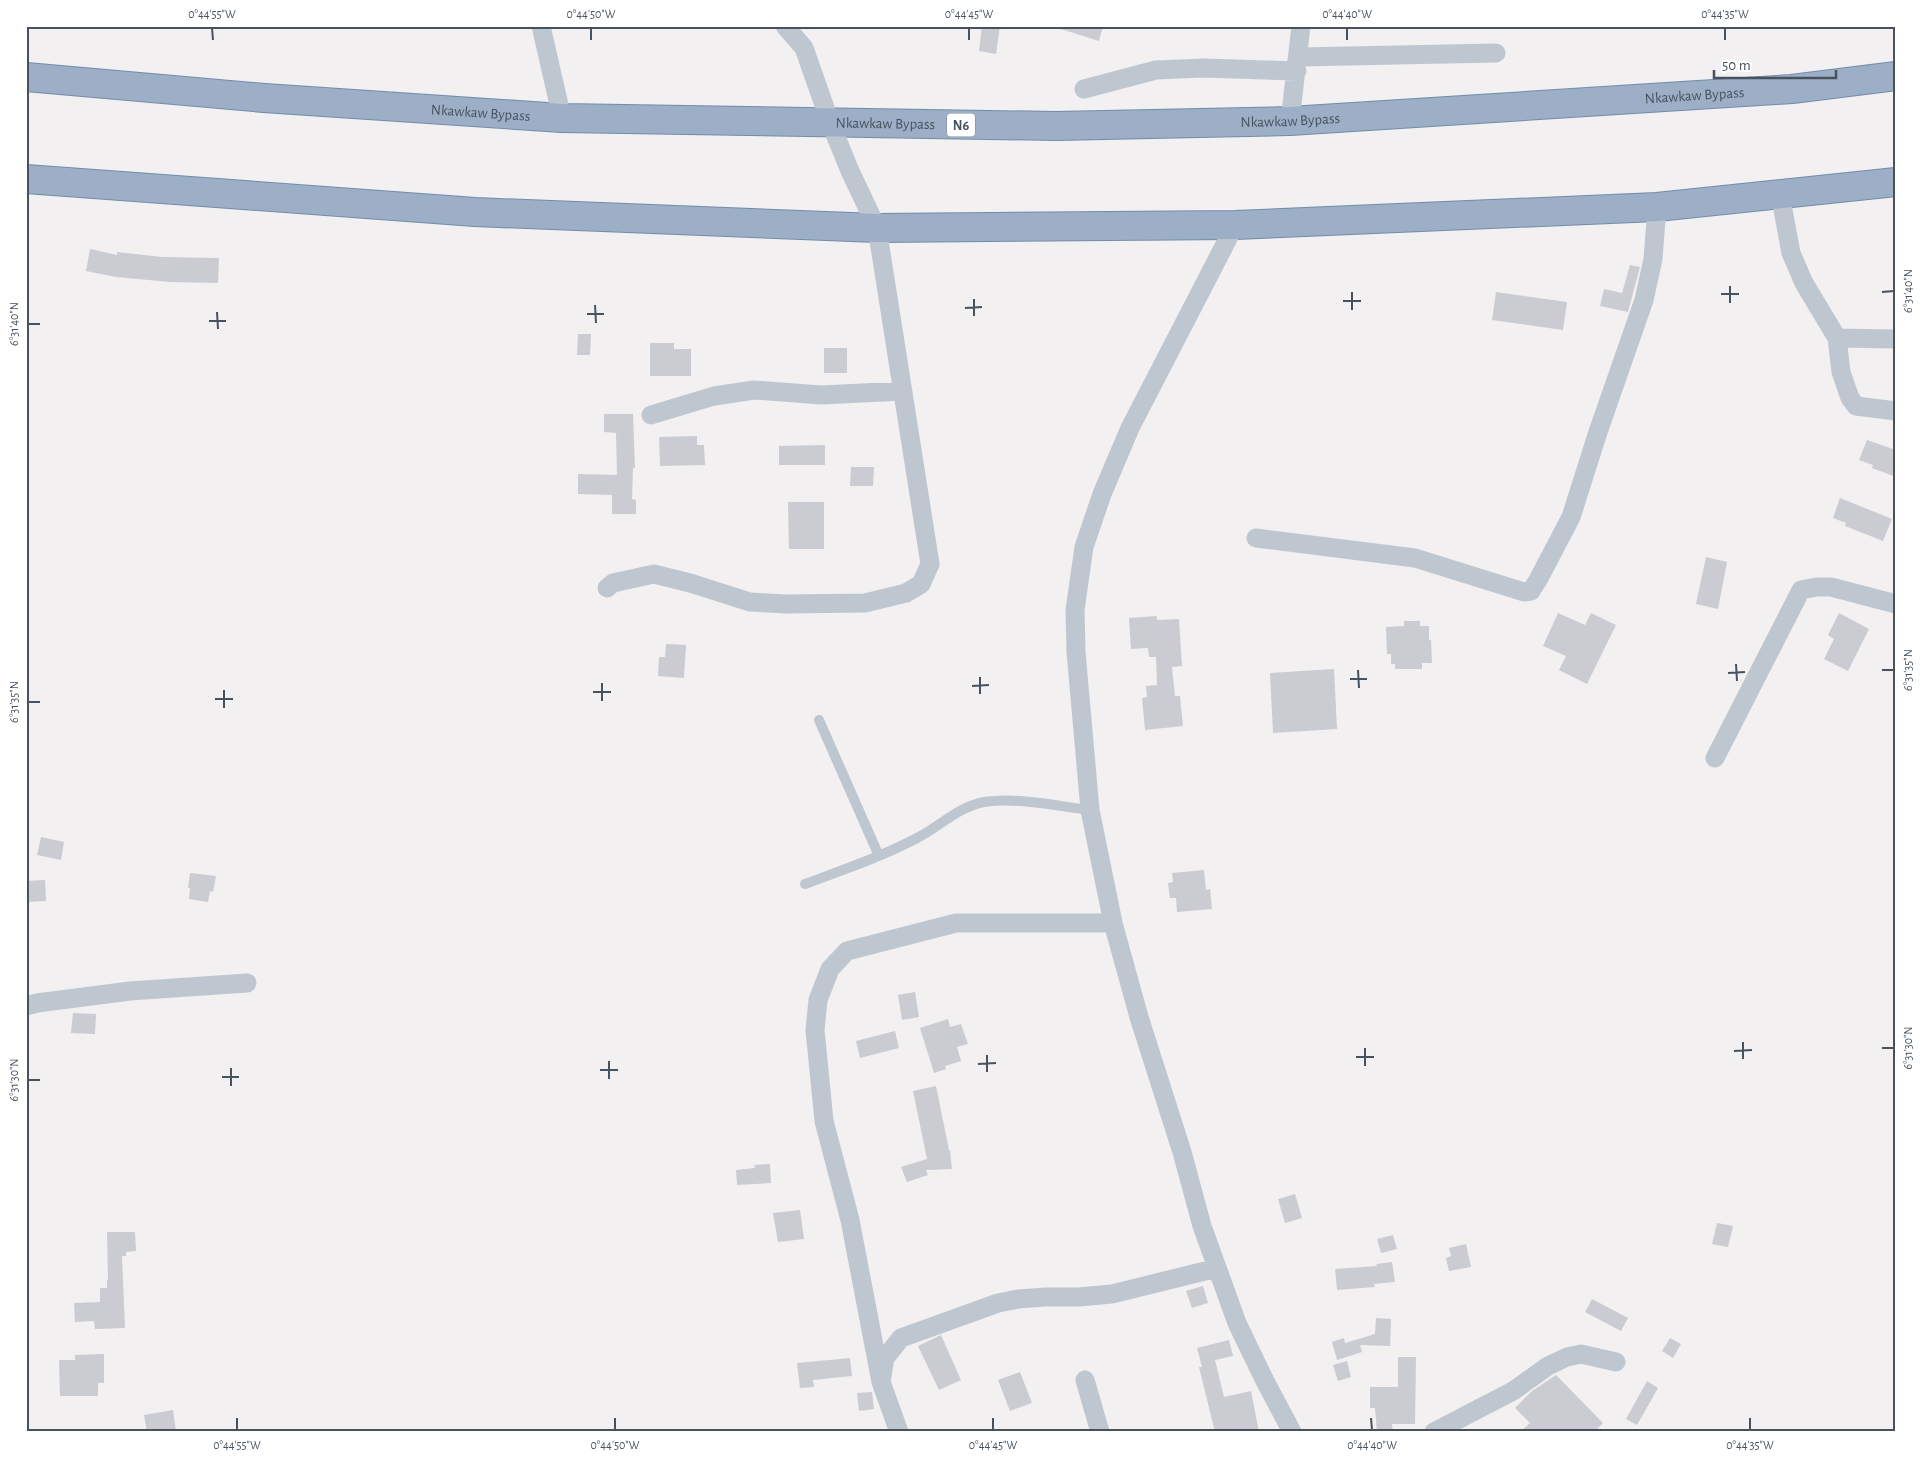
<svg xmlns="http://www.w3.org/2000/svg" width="1922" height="1458" font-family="'Alegreya Sans',sans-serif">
<rect width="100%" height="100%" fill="#f2f0f0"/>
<path fill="#caccd2" d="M982 26H1000L996 54 979 51Z
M1062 26H1103L1099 41 1061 29Z
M90 249 117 255V252L162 257 219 258 218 283 170 282 116 277 86 271Z
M1630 265 1640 267 1628 312 1600 306 1604 289 1622 293Z
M1496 292 1567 302 1563 330 1492 320Z
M578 334H591L590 355H577Z
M650 343H674V349H691V376H650Z
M824 348H847V373H824Z
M604 414H633L635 468H633L632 499 636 500V514H612V495L578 494V474L617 475 616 433 604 432Z
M697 436V445H704L705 465 660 466 659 437Z
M1867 440 1896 450V477L1872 468 1873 465 1859 460Z
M825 445V465H779V446Z
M851 467H874L873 486H850Z
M1840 498 1892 519 1883 541 1845 526 1846 523 1833 518Z
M788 502H824V549H789Z
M1706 557 1727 562 1718 609 1696 604Z
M1558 613 1585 625 1591 613 1616 625 1587 684 1559 670 1566 656 1543 646Z
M1839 613 1869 629 1848 671 1824 659 1834 639 1828 635Z
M1157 616V620L1179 619 1182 666 1172 667 1175 696H1180L1183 726 1145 730 1142 698 1147 697 1146 686 1157 685 1156 657H1149L1148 648 1131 649 1129 618Z
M1404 621H1420V626H1429V640H1431L1432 663H1422V669H1395V664H1391V654H1387L1386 627 1404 626Z
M666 644 686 645 684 678 658 676 659 657H665Z
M1334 669 1337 729 1273 733 1270 673Z
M41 837 64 842 61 860 37 855Z
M1204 870 1206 890 1210 889 1212 909 1177 912 1176 898H1170L1168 883 1173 882 1172 873Z
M190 873 216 876 213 892 210 891 208 902 189 899 190 888H188Z
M45 880 46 901 26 902V881Z
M915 992 919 1017 902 1020 898 995Z
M73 1013 96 1014 95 1034 71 1033Z
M948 1019 950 1027 961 1024 968 1044 957 1047 961 1061 945 1066 946 1069 934 1073 920 1028Z
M895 1031 899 1048 860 1058 856 1041Z
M936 1086 949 1150H950L952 1169 926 1170 928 1175 907 1182 901 1167 927 1159 913 1091Z
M770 1164 771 1183 737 1185 736 1170 755 1168 754 1165Z
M1295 1194 1302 1218 1285 1223 1278 1199Z
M800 1210 804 1239 778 1242 773 1213Z
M1717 1223 1733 1226 1728 1247 1712 1244Z
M107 1232H135L136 1251 126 1252V1256H122L125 1328 95 1329 94 1321 75 1322 74 1303 100 1302V1288H107V1280H108Z
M1393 1235 1397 1249 1381 1253 1377 1239Z
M1466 1244 1471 1267 1449 1271 1446 1258 1451 1256 1449 1248Z
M1392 1262 1395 1282 1374 1284 1375 1287 1337 1290 1335 1269 1377 1266 1376 1264Z
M1203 1286 1208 1303 1192 1308 1186 1291Z
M1592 1299 1628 1318 1621 1331 1585 1312Z
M1376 1318 1391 1319 1390 1346 1360 1345 1362 1352 1337 1360 1332 1342 1344 1338 1345 1343 1375 1334Z
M941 1335 961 1380 939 1390 918 1346Z
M1670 1338 1681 1344 1673 1358 1662 1351Z
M1229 1340 1233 1356 1215 1360 1224 1397 1251 1391 1259 1432H1215L1199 1367H1202L1197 1348Z
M104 1354V1383H98V1396H60L59 1360H75V1355Z
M1398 1357H1416L1415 1424H1392L1393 1432H1377L1375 1408H1370V1387H1398Z
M850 1358 852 1376 813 1380 814 1387 800 1388 797 1363Z
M1347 1361 1351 1377 1338 1381 1333 1365Z
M1020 1372 1032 1403 1010 1411 998 1380Z
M1556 1375 1603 1423 1594 1432H1520L1530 1423 1515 1408 1532 1391Z
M1647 1381 1658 1388 1637 1425 1626 1419Z
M872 1392 874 1409 859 1411 857 1393Z
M173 1410 176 1432H147L144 1415Z"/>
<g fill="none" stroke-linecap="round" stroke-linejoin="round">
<defs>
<g id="trunk">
<path id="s1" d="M26 77 264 98 562 118 1056 126 1290 121 1792 89 1896 76"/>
<path d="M26 179 475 212 877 228 1235 225 1657 207 1896 182"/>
</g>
</defs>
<use href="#trunk" stroke="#738bab" stroke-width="30"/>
<path stroke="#bec7cf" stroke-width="10" d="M819 720 879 856
M805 884C843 870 881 857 917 838 940 826 958 807 984 802 1018 797 1056 806 1090 810"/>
<path stroke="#bec7cf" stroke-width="19" d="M541 26 562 118
M1299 57 1496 53
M1084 89 1156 70 1204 68 1297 71
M1290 121 1301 26
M1780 194 1791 253 1804 283 1837 338 1841 372 1850 398 1856 406 1896 411
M1235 225 1130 428 1102 494 1084 547 1075 610 1076 652 1090 810 1113 923 1139 1017 1182 1152 1202 1226 1237 1323 1265 1381 1292 1432
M1837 338 1896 339
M651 415 714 396 754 390 821 395 903 391
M1256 538 1415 558 1524 592 1531 591 1538 580 1571 517 1598 432 1644 300 1653 259 1657 207
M607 588 613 583 654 574 690 583 750 602 787 604 865 603 906 593 921 584 930 564 877 228 850 171 830 122 804 48 785 26
M1715 758 1801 590 1816 587H1831L1896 604
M26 1006 37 1003 130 991 247 983
M1085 1380 1100 1432
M881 1382 850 1220 824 1121 815 1030 818 1000 830 969 847 951 956 923H1113
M899 1432 881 1382 885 1358 901 1338 998 1303 1018 1299 1045 1297H1079L1112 1294 1217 1268
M1434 1432 1513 1391 1548 1366 1567 1357 1581 1354 1616 1362"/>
<use href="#trunk" stroke="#9cafc7" stroke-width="28"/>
</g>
<path fill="none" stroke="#48525e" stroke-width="2" d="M212 28 213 40M591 28V40M969 28V40M1347 28V40M1725 28V40M1730 286V303M1352 292V310M1882 292 1894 291M1721 294H1739M974 299V316M1343 301H1361M595 305 596 323M965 308 982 307M217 312 218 329M587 314H604M209 321H226M28 324H40M1736 664 1737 681M1358 670 1359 688M1882 670H1894M1728 673 1745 672M980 677V694M1350 679H1367M602 683V701M972 686 989 685M224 690V708M593 692H611M215 699H233M28 702H40M1743 1042V1059M1365 1048V1066M1882 1048H1894M1734 1051 1752 1050M987 1055V1072M1356 1057H1374M609 1061V1079M978 1064 996 1063M231 1068V1086M600 1070H618M222 1077H239M28 1080H40M237 1418V1430M615 1418V1430M993 1418V1430M1371 1418 1372 1430M1750 1418V1430"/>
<g text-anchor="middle" stroke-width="5" stroke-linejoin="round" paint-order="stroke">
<rect fill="#fff" stroke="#7f868e" stroke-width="1" x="947" y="113.5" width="28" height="23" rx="4"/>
<g font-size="14" font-weight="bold" fill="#48525e">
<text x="961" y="130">N6</text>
</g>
<g font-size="15" fill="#48525e" stroke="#fff">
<text dy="5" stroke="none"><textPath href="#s1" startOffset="1671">Nkawkaw Bypass</textPath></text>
<text dy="5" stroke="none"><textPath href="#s1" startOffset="456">Nkawkaw Bypass</textPath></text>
<text dy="5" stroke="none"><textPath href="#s1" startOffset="1266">Nkawkaw Bypass</textPath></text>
<text dy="5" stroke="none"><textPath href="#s1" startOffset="861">Nkawkaw Bypass</textPath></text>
</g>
</g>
<rect width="1922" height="1458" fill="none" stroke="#ffffff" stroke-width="55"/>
<path d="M1714 70v8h122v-8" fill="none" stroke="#48525e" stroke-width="2.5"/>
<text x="1722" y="70" font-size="15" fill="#48525e" stroke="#ffffff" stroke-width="4" paint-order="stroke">50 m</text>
<rect x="28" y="28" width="1866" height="1402" fill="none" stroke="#48525e" stroke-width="2"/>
<g font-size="12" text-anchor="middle" fill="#48525e">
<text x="212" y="18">0°44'55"W</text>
<text x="591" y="18">0°44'50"W</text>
<text x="969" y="18">0°44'45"W</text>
<text x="1347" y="18">0°44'40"W</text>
<text x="1725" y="18">0°44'35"W</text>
<text transform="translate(1908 291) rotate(-90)" y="4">6°31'40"N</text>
<text transform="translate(14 324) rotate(-90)" y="4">6°31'40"N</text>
<text transform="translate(1908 670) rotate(-90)" y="4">6°31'35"N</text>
<text transform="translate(14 702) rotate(-90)" y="4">6°31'35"N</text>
<text transform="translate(1908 1048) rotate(-90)" y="4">6°31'30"N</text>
<text transform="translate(14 1080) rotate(-90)" y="4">6°31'30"N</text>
<text x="237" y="1449">0°44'55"W</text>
<text x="615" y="1449">0°44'50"W</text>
<text x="993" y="1449">0°44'45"W</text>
<text x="1372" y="1449">0°44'40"W</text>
<text x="1750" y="1449">0°44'35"W</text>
</g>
</svg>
